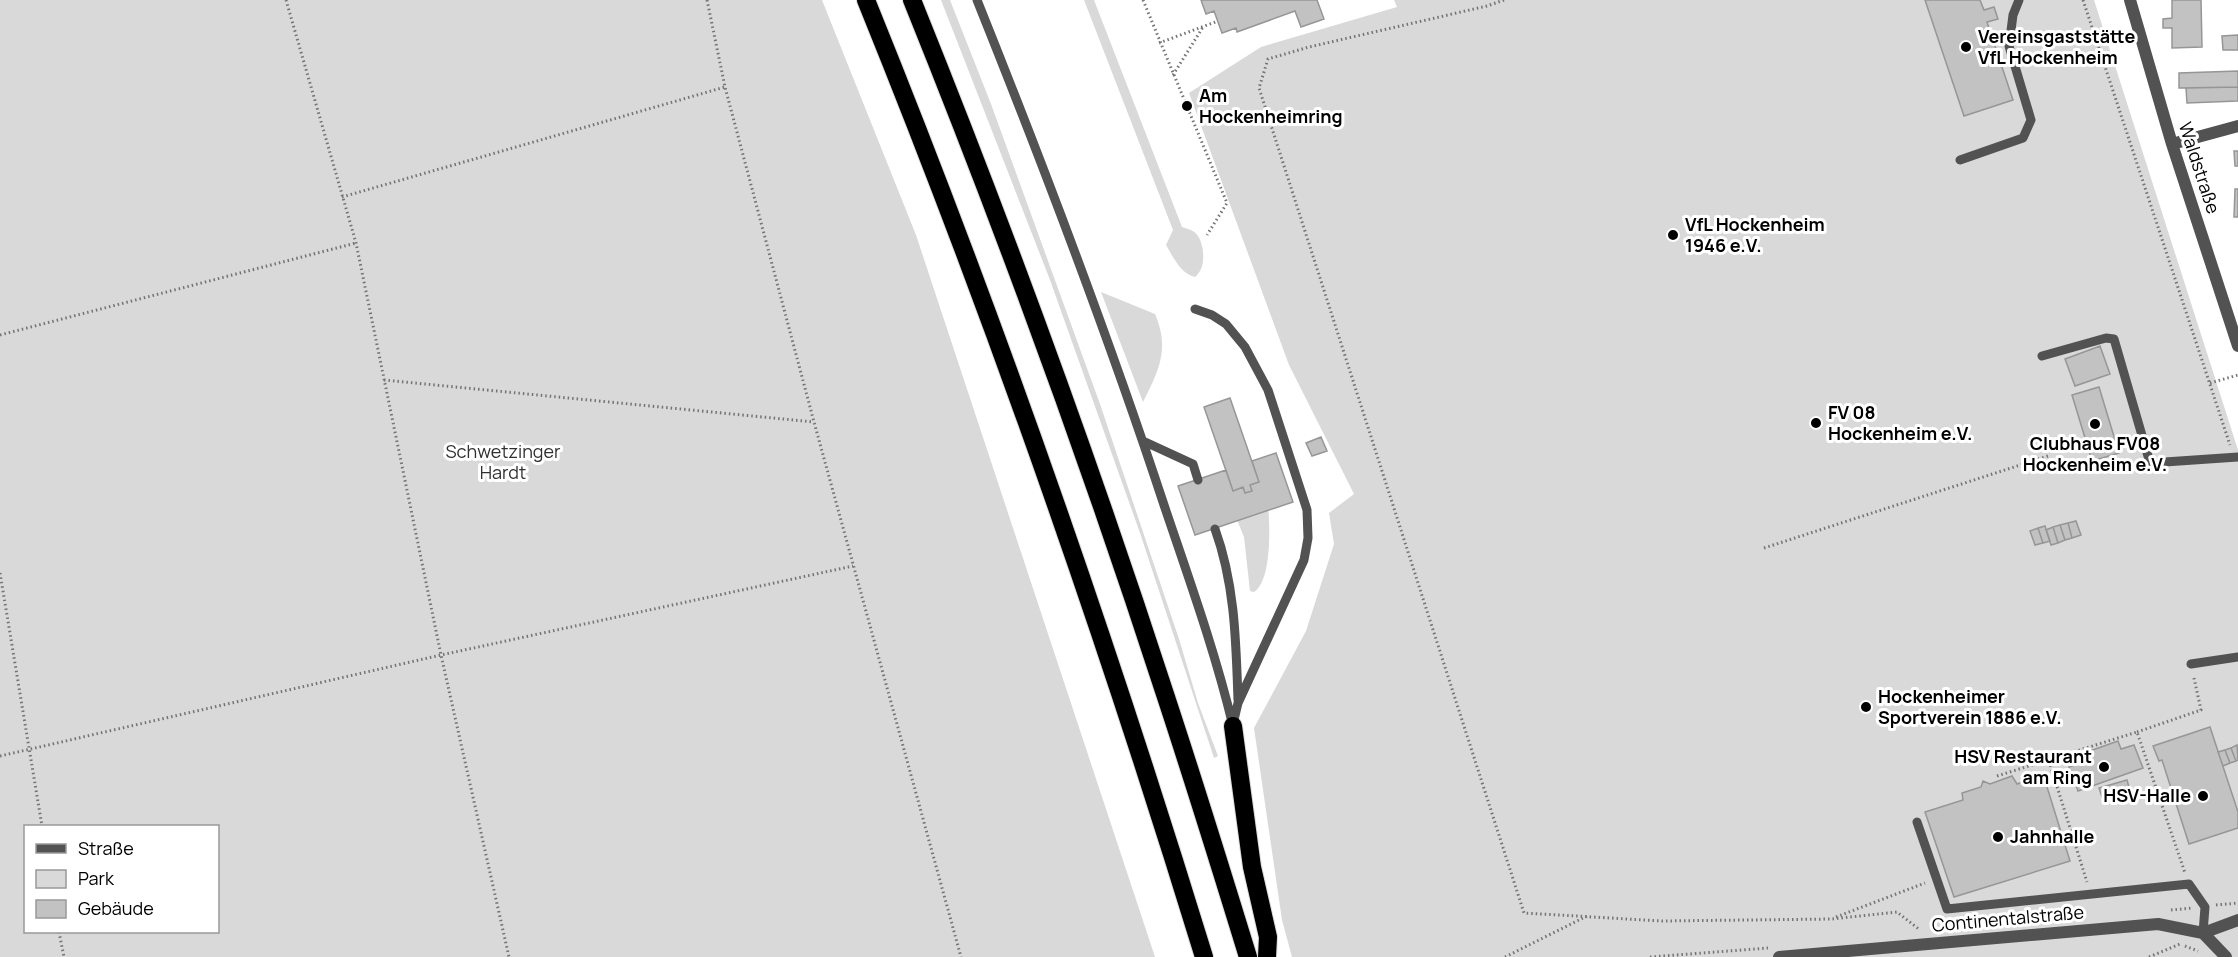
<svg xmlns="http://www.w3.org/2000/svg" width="2238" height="957" font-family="Manrope,sans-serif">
<rect width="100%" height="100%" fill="#fff"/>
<path fill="#d9d9d9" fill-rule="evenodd" d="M0 0H822L916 235 1155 957H0ZM218 826V932H26V826Z
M941 0H950L991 104 1100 404 1179 639 1198 703 1218 756 1214 758 1140 533 1050 280Z
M1084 0H1094L1182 227C1188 229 1194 230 1198 236 1205 247 1206 269 1195 277 1181 274 1173 257 1166 245L1173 230Z
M1394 0H2094L2238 450V957H1292L1282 920 1254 728 1306 631 1334 544 1329 513 1354 494 1289 365 1189 93 1261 47 1397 7Z
M1101 292 1155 314C1170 349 1159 370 1143 402Z
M1268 505C1270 525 1272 581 1254 592L1250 591 1244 537 1235 515Z"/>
<path fill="#c2c2c2" stroke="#969696" stroke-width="1.5" d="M1201 0H1317L1324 19 1301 27 1295 11 1237 32 1236 28 1222 33 1214 11 1206 14Z
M1925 0H1980L1984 10 1994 7 1998 19 1987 22 2013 100 1964 116Z
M2172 0H2201L2202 47 2172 48V28H2163V19L2172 18Z
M2238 35V50H2223L2222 36Z
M2238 71V87L2179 88V73Z
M2238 87V101L2187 103 2186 88Z
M2234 151H2238V166H2235Z
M2235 189H2238V217H2234Z
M2100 346 2110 374 2075 386 2065 359Z
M2099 387 2119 453 2092 461 2072 395Z
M1230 398 1259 482 1250 485 1252 491 1245 493 1243 487 1233 491 1204 407Z
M1321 437 1327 451 1312 456 1306 443Z
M1276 453 1293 502 1195 535 1178 486 1226 470 1233 491 1243 487 1245 493 1252 491 1250 485 1259 482 1252 461Z
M2076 521 2081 535 2072 538 2068 523Z
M2068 523 2072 538 2065 540 2060 525Z
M2060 525 2065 540 2058 543 2053 527Z
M2045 526 2050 541 2043 543 2038 528Z
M2053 527 2058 543 2051 545 2046 530Z
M2038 528 2043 543 2035 545 2030 531Z
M2210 727 2238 812V828L2189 844 2162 760 2159 761 2153 746Z
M2118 741 2121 749 2134 745 2143 768 2078 791 2069 767 2087 761 2084 753Z
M2237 745 2238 760 2236 761 2231 748Z
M2231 748 2236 761 2230 763 2225 750Z
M2225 750 2230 763 2223 766 2218 752Z
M2043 774 2070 861 1954 897 1925 812 1963 800 1962 793 1981 787 1983 781 1990 784 2012 776 2017 784Z
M2127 780 2131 795 2115 800 2113 794 2102 797 2099 788Z"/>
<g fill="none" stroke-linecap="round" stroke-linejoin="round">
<defs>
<path id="highway" d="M866 0C993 313 1105 634 1204 957
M912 0C1004 228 1089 460 1165 694 1194 782 1221 869 1248 957
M1233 726 1252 867 1268 937 1267 957"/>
</defs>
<use href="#highway" stroke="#dbdbdb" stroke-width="20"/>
<path stroke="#747474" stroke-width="3" stroke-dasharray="1.5 3" stroke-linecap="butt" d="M286 0 356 243 441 655 509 957
M707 0 725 87 814 422 961 957
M1143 0 1227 203 1207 235
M1504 0 1487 6 1309 47 1268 59 1259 88 1524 913 1662 921 1832 919 1897 912 1920 930
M2083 0 2230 445
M1159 43 1218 21
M1173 75 1203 27
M342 197 725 87
M0 335 356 243
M384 380 814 422
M2210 383 2238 375
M1764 548 2048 456
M0 573 42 826
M2137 732 2201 710 2194 678
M0 756 441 655 853 566
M2049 761 2087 882
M1997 776 2137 732 2185 873
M2216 905 2238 903
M2171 910 2192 908
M1836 917 1925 883
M59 932 64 957
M2185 946 2198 951
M1505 957 1587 916
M1650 957 1768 948
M2149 957 2180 944"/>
<path stroke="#525252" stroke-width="9" d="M977 0C1044 167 1108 335 1164 505 1189 579 1215 651 1233 726
M1960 160 2023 138 2031 120 2009 46 2013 15 2019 0
M1195 309 1212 315 1226 324 1245 347 1268 390 1307 510 1308 538 1304 560 1238 703 1233 724
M2042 356 2106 338 2114 339 2150 463 2238 457
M1143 441 1193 464 1198 480
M1215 529C1235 584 1236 642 1238 700
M2191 664 2238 657
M1917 822 1947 909 2189 884 2205 907 2203 933"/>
<path stroke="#525252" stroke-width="12" d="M2130 0 2172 144 2238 346
M2172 144 2238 126
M2203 933 2226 957
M1779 957 2158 924 2203 933 2238 920"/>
<use href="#highway" stroke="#000" stroke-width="18"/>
</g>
<g fill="#000" stroke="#fff" stroke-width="2">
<circle cx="1966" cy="47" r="6"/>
<circle cx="1187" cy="106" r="6"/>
<circle cx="1673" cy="235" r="6"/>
<circle cx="1816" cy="423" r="6"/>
<circle cx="2095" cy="424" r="6"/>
<circle cx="1866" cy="707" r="6"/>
<circle cx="2104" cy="767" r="6"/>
<circle cx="2203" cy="796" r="6"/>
<circle cx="1998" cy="837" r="6"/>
</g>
<g text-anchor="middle" stroke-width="6" stroke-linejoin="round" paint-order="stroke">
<g font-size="18" font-weight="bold" fill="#000" stroke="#fff" text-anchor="start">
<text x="1978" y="43">Vereinsgaststätte<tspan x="1978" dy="21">VfL Hockenheim</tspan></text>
<text x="1199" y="102">Am<tspan x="1199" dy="21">Hockenheimring</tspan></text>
<text x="1685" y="231">VfL Hockenheim<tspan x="1685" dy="21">1946 e.V.</tspan></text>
<text x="1828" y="419">FV 08<tspan x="1828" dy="21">Hockenheim e.V.</tspan></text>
<text x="2095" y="450" text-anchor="middle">Clubhaus FV08<tspan x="2095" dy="21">Hockenheim e.V.</tspan></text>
<text x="1878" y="703">Hockenheimer<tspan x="1878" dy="21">Sportverein 1886 e.V.</tspan></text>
<text x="2092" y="763" text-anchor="end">HSV Restaurant<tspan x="2092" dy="21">am Ring</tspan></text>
<text x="2191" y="802" text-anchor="end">HSV-Halle</text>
<text x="2010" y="843">Jahnhalle</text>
</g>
<g font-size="18" fill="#000" stroke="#fff">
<text transform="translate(2199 168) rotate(72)" y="6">Waldstraße</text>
<text transform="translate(2008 919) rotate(-5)" y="6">Continentalstraße</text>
</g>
<g font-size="18" fill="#303030" stroke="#fff">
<text x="503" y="458">Schwetzinger<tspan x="503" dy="21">Hardt</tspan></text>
</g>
</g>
<rect x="24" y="825" width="195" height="108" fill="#ffffff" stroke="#999999" stroke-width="1.5"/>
<rect x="36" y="844" width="30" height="9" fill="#525252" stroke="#999999" stroke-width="1.5"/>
<text x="78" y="855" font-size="18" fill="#000000">Straße</text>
<rect x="36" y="870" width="30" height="18" fill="#d9d9d9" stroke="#999999" stroke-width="1.5"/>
<text x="78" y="885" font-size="18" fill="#000000">Park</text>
<rect x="36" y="900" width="30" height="18" fill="#c2c2c2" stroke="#999999" stroke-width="1.5"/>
<text x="78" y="915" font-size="18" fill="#000000">Gebäude</text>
</svg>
